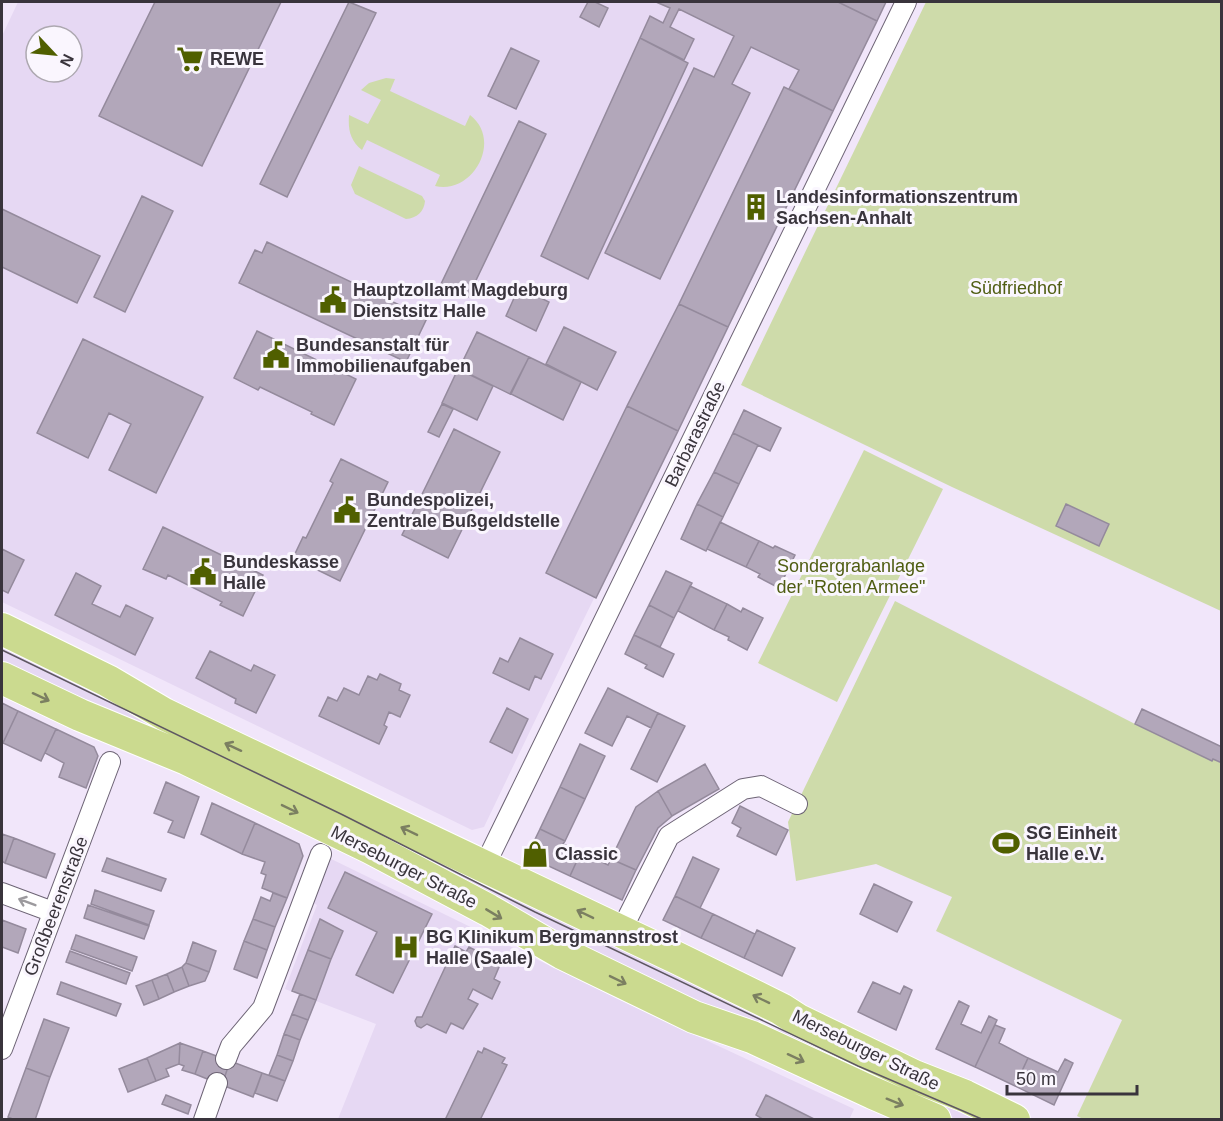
<svg xmlns="http://www.w3.org/2000/svg" width="1223" height="1121" font-family="Helvetica,sans-serif">
<rect width="100%" height="100%" fill="#f1e6fa"/>
<path fill="#e6d8f3" fill-rule="evenodd" d="M18 2H886L578 631 484 827 472 830 2 602V36ZM36 36H72V72H36Z
M2 646 763 1011 755 1028 752 1029 2 670Z
M321 854 624 1002 854 1109 849 1120 338 1119 376 1024 285 989 317 905 304 898Z
M786 1027 995 1119H956L769 1034 775 1030Z"/>
<path fill="#cedbaa" d="M926 2H1221V611L952 487 741 385Z
M386 78 395 79 390 91 465 126 470 115C503 140 473 195 435 186L440 175 367 140 362 150C350 140 348 130 349 115L368 124 381 100 361 90 369 83Z
M359 166 422 196 425 201C424 212 417 218 406 219L355 194 351 185Z
M864 450 943 489 837 702 758 663Z
M895 601 1135 724 1212 760 1213 759 1221 763V1119L1085 1120 1077 1116 1122 1020 936 931 952 897 876 864 796 881 788 822Z"/>
<path fill="#b2a7ba" stroke="#948a9c" stroke-width="1.5" d="M155 2H281L202 166 99 116Z
M349 2 376 13 287 197 260 184Z
M588 2H595L608 8 599 27 580 17Z
M656 2H838L877 21 833 111 789 89 799 70 751 47 732 84 750 93 660 279 605 253 694 68 714 77 734 36 679 9 670 27 694 39 684 60 640 38 650 16 663 23 670 8Z
M838 2H886L877 21Z
M640 38 688 63 588 279 541 256Z
M511 48 539 61 516 109 488 96Z
M784 87 833 111 728 327 679 304Z
M519 121 546 134 468 297 441 284Z
M142 196 173 211 125 312 94 297Z
M2 209 100 256 77 303 2 267Z
M267 242 427 318 406 362 239 283 255 250 262 253Z
M519 287 549 302 536 331 506 316Z
M679 304 728 327 678 431 627 406Z
M564 327 616 352 597 390 546 364Z
M257 331 356 379 334 425 311 414 312 412 260 387 258 390 234 378Z
M477 332 529 357 510 394 459 369Z
M83 339 203 397 156 493 109 470 131 424 109 413 88 458 37 433Z
M529 357 581 382 563 420 511 394Z
M458 369 493 386 477 420 442 403Z
M442 404 453 409 439 437 428 432Z
M627 406 678 431 596 598 546 573Z
M744 410 781 428 770 451 733 433Z
M454 429 500 452 448 558 402 535Z
M733 433 758 445 739 484 714 472Z
M341 459 388 482 340 581 293 558 303 537 306 538 333 483 330 481Z
M714 472 739 484 723 517 697 504Z
M697 504 723 517 706 551 681 539Z
M1066 504 1109 524 1099 546 1056 526Z
M720 522 759 541 746 567 707 549Z
M163 527 263 575 243 616 220 605 222 602 168 575 166 579 143 569Z
M759 541 773 548 775 546 795 555 779 588 758 577 760 574 746 567Z
M2 549 24 560 8 593 2 590Z
M666 571 692 583 674 618 649 605Z
M76 573 101 586 92 604 120 617 126 605 153 618 135 655 55 615Z
M690 586 727 604 714 630 678 611Z
M727 604 741 612 743 608 763 618 747 650 728 640 729 637 714 630Z
M649 605 674 618 660 647 634 635Z
M634 635 674 654 663 677 645 668 647 665 625 654Z
M520 638 553 654 541 679 535 676 529 690 493 673 500 658 508 662Z
M210 651 251 671 254 665 275 675 256 713 235 703 236 699 196 678Z
M380 674 401 684 399 690 410 695 400 717 389 712 384 725 387 727 379 744 319 716 328 697 337 701 344 688 359 695 368 676 377 680Z
M608 688 658 713 651 728 627 716 612 746 585 733Z
M2 703 18 711 3 743 2 742Z
M507 708 528 719 512 753 490 742Z
M1142 709 1222 747V763L1213 759 1212 761 1135 724Z
M18 711 56 729 41 761 3 743Z
M658 713 685 726 657 782 631 769Z
M56 729 94 747 98 756 86 788 59 777 64 763 45 753Z
M580 744 605 756 585 799 560 787Z
M705 764 719 789 672 816 658 791Z
M166 782 199 797 184 838 168 832 173 821 154 813Z
M560 787 585 799 565 841 540 829Z
M658 791 672 816 658 828 636 870 611 859 636 807Z
M212 803 255 823 242 854 201 834Z
M740 806 788 830 776 855 737 836 741 828 732 823Z
M255 823 299 844 303 856 287 898 262 888 266 875 261 873 265 862 242 854Z
M540 829 565 841 563 844 581 852 570 876 527 856Z
M2 834 14 838 5 863 2 861Z
M14 838 55 854 46 878 5 863Z
M581 852 608 865 611 859 636 870 622 900 570 876Z
M693 857 719 869 700 908 675 896Z
M107 858 166 879 161 891 102 871Z
M345 872 432 914 393 993 356 975 377 932 328 908Z
M874 884 912 902 897 932 860 914Z
M95 890 154 911 149 925 91 904Z
M273 893 287 898 275 927 253 919 261 897 270 901Z
M675 896 713 914 701 938 663 920Z
M88 905 149 926 144 939 84 918Z
M713 914 755 934 744 958 701 938Z
M253 919 275 927 267 950 244 941Z
M320 919 343 931 331 959 308 950Z
M2 920 26 929 18 953 2 947Z
M757 930 795 948 782 976 744 958Z
M76 935 137 957 132 971 71 949Z
M244 941 267 950 257 978 234 969Z
M193 942 216 951 209 972 186 963Z
M455 946 466 952 469 947 489 957 487 961 499 967 494 979 500 982 492 999 473 989 468 999 478 1004 463 1029 451 1023 446 1033 427 1024 421 1028 417 1026 415 1021 417 1017H422Z
M308 950 331 959 316 1000 292 991Z
M70 951 130 973 126 984 66 962Z
M186 963 209 972 205 981 189 986 182 967Z
M182 967 189 986 174 992 167 974Z
M167 974 174 992 159 999 152 980Z
M152 980 159 999 144 1005 136 986Z
M61 982 121 1004 116 1016 57 994Z
M873 982 900 994 904 986 912 990 896 1030 858 1012Z
M300 994 316 1000 308 1020 292 1014Z
M959 1001 969 1006 961 1024 981 1033 989 1016 997 1020 975 1067 936 1049Z
M292 1014 308 1020 300 1040 284 1034Z
M44 1019 69 1028 50 1077 26 1068Z
M995 1025 1005 1029 999 1043 1028 1058 1015 1086 975 1067Z
M284 1034 300 1040 293 1061 277 1055Z
M180 1043 179 1064 166 1069 169 1076 156 1081 147 1058Z
M180 1043 203 1051 195 1074 182 1070 184 1066 179 1064Z
M484 1048 505 1058 502 1063 507 1065 480 1120H445L478 1051 482 1053Z
M203 1051 230 1061 222 1085 195 1074Z
M277 1055 293 1061 285 1081 269 1075Z
M147 1058 156 1081 128 1092 119 1069Z
M1028 1058 1058 1072 1065 1059 1073 1063 1054 1105 1015 1086Z
M230 1061 262 1073 253 1097 222 1085Z
M26 1068 50 1077 35 1120H15L8 1117Z
M262 1073 285 1081 277 1101 255 1093Z
M166 1095 191 1105 188 1114 162 1104Z
M766 1095 816 1120H764L756 1115Z"/>
<g fill="none" stroke-linecap="round" stroke-linejoin="round">
<defs>
<path id="minor" d="M484 867 906 2
M2 893 53 912
M621 931 669 836 743 789 761 786 797 804
M2 1049 110 762
M226 1059 231 1046 263 1008 321 854
M204 1120 217 1083"/>
<path id="primary" d="M2 629 108 681 164 714 195 729 677 958 781 1009 798 1020 914 1076 965 1096 1014 1120
M2 678 80 715 187 759 371 848 488 910 562 953 694 1017 752 1037 873 1093 935 1120"/>
</defs>
<use href="#minor" stroke="#6d6475" stroke-width="22"/>
<use href="#primary" stroke="#fff" stroke-width="34"/>
<use href="#minor" stroke="#fff" stroke-width="20"/>
<use href="#primary" stroke="#cbda8f" stroke-width="32"/>
<path stroke="#5e5762" stroke-width="1.5" d="M2 650 343 815 535 912 858 1066 984 1120"/>
</g>
<defs><path id="oneway-shaft" d="M-6 0H5M1.5-3L5.5 0L1.5 3" fill="none" stroke-width="1.6" stroke-linecap="round" stroke-linejoin="round" transform="scale(1.5)"/></defs>
<g stroke="#7b7f61">
<use href="#oneway-shaft" transform="translate(41 697) rotate(25)"/>
<use href="#oneway-shaft" transform="translate(233 747) rotate(-155)"/>
<use href="#oneway-shaft" transform="translate(290 809) rotate(26)"/>
<use href="#oneway-shaft" transform="translate(409 831) rotate(-154)"/>
<use href="#oneway-shaft" transform="translate(494 914) rotate(31)"/>
<use href="#oneway-shaft" transform="translate(585 914) rotate(-154)"/>
<use href="#oneway-shaft" transform="translate(618 980) rotate(26)"/>
<use href="#oneway-shaft" transform="translate(761 999) rotate(-154)"/>
<use href="#oneway-shaft" transform="translate(796 1058) rotate(25)"/>
<use href="#oneway-shaft" transform="translate(895 1102) rotate(22)"/>
</g>
<use stroke="#9c9a9e" href="#oneway-shaft" transform="translate(27 902) rotate(-159)"/>
<defs>
<symbol id="supermarket-bare" viewBox="-9 -9 18 18"><path d="M-6-5.5h2.5l.6 2H6L4.5 2H-2.5L-4.4-4H-6ZM-1.5 3.2a1.3 1.3 0 1 0 .1 0ZM3 3.2a1.3 1.3 0 1 0 .1 0Z" fill="#505f00" stroke="#faf6fe" stroke-width="2.5" paint-order="stroke"/></symbol>
<symbol id="building-bare" viewBox="-9 -9 18 18"><path d="M-4-6H4V6H1V3H-1V6H-4ZM-2.5-4.3h1.7v1.8h-1.7ZM.8-4.3h1.7v1.8H.8ZM-2.5-1h1.7V.8h-1.7ZM.8-1h1.7V.8H.8Z" fill="#505f00" stroke="#faf6fe" stroke-width="2.5" paint-order="stroke"/></symbol>
<symbol id="civic-bare" viewBox="-9 -9 18 18"><path d="M-.6-6.5H3V-4.5H.6V-3L4-1V1h2V6H-6V1h2V-1L-.6-3ZM-1.2 2.5V6h2.4V2.5Z" fill="#505f00" stroke="#faf6fe" stroke-width="2.5" paint-order="stroke"/></symbol>
<symbol id="stadium-bare" viewBox="-9 -9 18 18"><path d="M0-5a6.5 5 0 1 0 0 10a6.5 5 0 1 0 0-10ZM-3.5-1.8h7v3.6h-7Z" fill="#505f00" stroke="#faf6fe" stroke-width="2.5" paint-order="stroke"/></symbol>
<symbol id="shop-bare" viewBox="-9 -9 18 18"><path d="M-5-2.5h2.3a2.7 3.5 0 0 1 5.4 0H5L5.5 6h-11ZM-1.5-2.5h3a1.5 2.3 0 0 0-3 0Z" fill="#505f00" stroke="#faf6fe" stroke-width="2.5" paint-order="stroke"/></symbol>
<symbol id="hospital-bare" viewBox="-9 -9 18 18"><path d="M-5-5h3v3.5h4V-5h3V5h-3V1.5h-4V5h-3Z" fill="#505f00" stroke="#faf6fe" stroke-width="2.5" paint-order="stroke"/></symbol>
</defs>
<g fill-rule="evenodd">
<use href="#supermarket-bare" x="171" y="40" width="38" height="38"/>
<use href="#building-bare" x="737" y="188" width="38" height="38"/>
<use href="#civic-bare" x="314" y="281" width="38" height="38"/>
<use href="#civic-bare" x="257" y="336" width="38" height="38"/>
<use href="#civic-bare" x="328" y="491" width="38" height="38"/>
<use href="#civic-bare" x="184" y="553" width="38" height="38"/>
<use href="#stadium-bare" x="987" y="824" width="38" height="38"/>
<use href="#shop-bare" x="516" y="835" width="38" height="38"/>
<use href="#hospital-bare" x="387" y="928" width="38" height="38"/>
</g>
<g text-anchor="middle" stroke-width="6" stroke-linejoin="round" paint-order="stroke">
<g font-size="18" font-weight="bold" fill="#39343c" stroke="#faf6fe" text-anchor="start">
<text x="210" y="65">REWE</text>
<text x="776" y="203">Landesinformationszentrum<tspan x="776" dy="21">Sachsen-Anhalt</tspan></text>
<text x="353" y="296">Hauptzollamt Magdeburg<tspan x="353" dy="21">Dienstsitz Halle</tspan></text>
<text x="296" y="351">Bundesanstalt für<tspan x="296" dy="21">Immobilienaufgaben</tspan></text>
<text x="367" y="506">Bundespolizei,<tspan x="367" dy="21">Zentrale Bußgeldstelle</tspan></text>
<text x="223" y="568">Bundeskasse<tspan x="223" dy="21">Halle</tspan></text>
<text x="1026" y="839">SG Einheit<tspan x="1026" dy="21">Halle e.V.</tspan></text>
<text x="555" y="860">Classic</text>
<text x="426" y="943">BG Klinikum Bergmannstrost<tspan x="426" dy="21">Halle (Saale)</tspan></text>
</g>
<g font-size="18" fill="#4f5d12" stroke="#faf6fe">
<text x="1016" y="294">Südfriedhof</text>
<text x="851" y="572">Sondergrabanlage<tspan x="851" dy="21">der "Roten Armee"</tspan></text>
</g>
<g font-size="18" fill="#39343c" stroke="#faf6fe">
<text transform="translate(695 434) rotate(-64)" y="6">Barbarastraße</text>
<text transform="translate(404 867) rotate(27)" y="6">Merseburger Straße</text>
<text transform="translate(56 906) rotate(-69)" y="6">Großbeerenstraße</text>
<text transform="translate(866 1050) rotate(26)" y="6">Merseburger Straße</text>
</g>
</g>
<rect width="1223" height="1121" fill="none" stroke="#39343c" stroke-width="6"/>
<g transform="translate(54 54) rotate(116)"><circle r="28" fill="#faf6fe" stroke="#ada8b0" stroke-width="1.5"/>
<path d="M0-4.5L10 22L0 15L-10 22Z" fill="#505f00"/>
<text y="-9" font-size="16" font-weight="bold" text-anchor="middle" fill="#39343c">N</text>
</g>
<path d="M1007 1085v9h130v-9" fill="none" stroke="#39343c" stroke-width="3"/>
<text x="1016" y="1085" font-size="18" fill="#39343c" stroke="#faf6fe" stroke-width="4.5" paint-order="stroke">50 m</text>
</svg>
